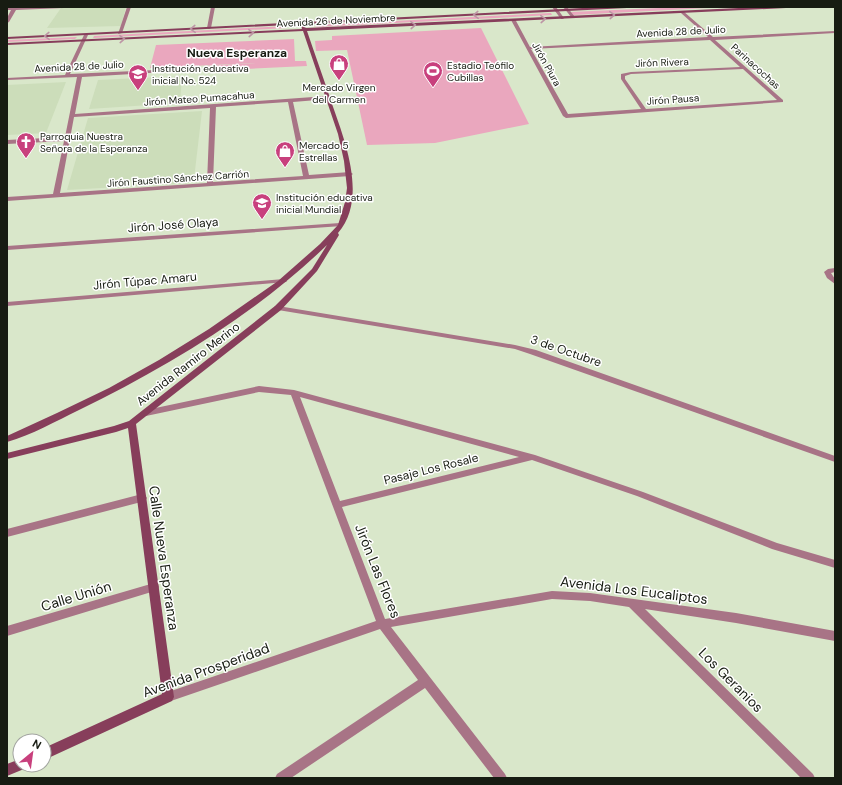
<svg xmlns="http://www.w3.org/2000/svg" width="842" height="785" font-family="'DM Sans',sans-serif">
<rect width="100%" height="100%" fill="#d9e7ca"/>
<path fill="#ccddba" d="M126 7 121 26 47 28 61 8Z
M182 76 180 103 89 109 98 80Z
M66 82 46 133 7 135V85Z
M202 111 194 179 188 183 67 190 88 118Z"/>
<path fill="#eaa7be" d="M681 7H726L573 15 571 12Z
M551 13 552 15 316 27V25Z
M287 26V28L93 38 94 36Z
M481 28 529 124 435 143 367 145 347 50 316 51 315 41 332 40V36Z
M77 37 75 39 7 42V40Z
M294 39 295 61H306L307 66 204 71V66L258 63 150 68 156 45Z"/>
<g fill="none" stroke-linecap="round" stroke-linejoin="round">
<path fill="#a87486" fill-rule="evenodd" d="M13 7H66L64 8 16 10 9 22 7 23V18L11 10H7V8Z
M127 7H131L122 33 118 34Z
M211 7H215L211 28 209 29 207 28Z
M552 7H556L564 18 563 19H561Z
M563 7H567L575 17 574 18H572Z
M681 11H683L713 37 835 31V33L715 40 783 100V102L566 118 563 116 511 20 515 19 530 47 708 37 681 13ZM710 40 740 67 631 72 621 74V79L641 109 568 114 531 49ZM743 69 777 100 646 109 625 79V76L631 74Z
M86 34 88 35 70 74 199 68 201 69 199 70 82 77 75 114 327 96 330 98 329 99 293 102 309 175 350 172 353 174 350 176 7 201V197L53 194 64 141 7 144V140L65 137 77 77 7 80V78L65 75 84 35ZM288 102 303 176 213 182 216 107ZM210 108 207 183 60 193 74 117Z
M340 223 342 224V226L7 250V246Z
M835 268V272L831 273 835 279V284L827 278 824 272 828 269Z
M284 279 287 281 286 282 7 306V302Z
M275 306H278L515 345 536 350 835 456V462L530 354 515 349 278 310 274 308Z
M259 386 294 390 535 455 643 492 777 543 835 560V568L772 549 637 496 532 460 342 507 385 619 552 591 590 593 736 613 835 631V641L736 623 645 609 813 774 815 778H801L629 607 590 601 552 599 391 627 505 774 507 778H494L425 688 291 778H275L277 774 418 680 380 629 168 702 164 701 162 697 164 693 168 692 376 621 291 395 259 392 146 416 142 413 146 410ZM300 397 519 457 340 501Z
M142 494 145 495 147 498 145 501 7 537V529Z
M154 583 158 584 159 587 158 590 7 636V626Z"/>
<path fill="#873e5b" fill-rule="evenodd" d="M602 7H629L627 8 7 39V37Z
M760 7H788L786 8 307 31C315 55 324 79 332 104 345 141 368 199 338 233L339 235 317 271 281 310 136 424 174 697 172 701 44 760V748L162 694 128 428 116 432 7 459V453L114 426 129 421 275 306 312 269 327 245C256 314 167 367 79 410 56 421 32 435 7 442V436L57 413 109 388 159 360 209 329 278 281 320 244 338 225 345 202 347 188 344 161 338 134 303 31 7 45V43L302 29 301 26 303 25 306 28Z
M20 759V765H26L24 769 7 776V764Z"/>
</g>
<defs><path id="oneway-chevron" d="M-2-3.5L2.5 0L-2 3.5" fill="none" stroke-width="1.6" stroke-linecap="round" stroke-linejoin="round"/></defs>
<g stroke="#bd95a5">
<use href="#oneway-chevron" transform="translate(476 15) rotate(177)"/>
<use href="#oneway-chevron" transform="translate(612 15) rotate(-3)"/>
<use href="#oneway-chevron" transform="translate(543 19) rotate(-3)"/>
<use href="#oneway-chevron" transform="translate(413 25) rotate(-3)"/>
<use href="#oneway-chevron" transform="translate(193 29) rotate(177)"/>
<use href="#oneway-chevron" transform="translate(251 33) rotate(-3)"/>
<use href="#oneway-chevron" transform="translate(47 36) rotate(178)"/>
<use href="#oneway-chevron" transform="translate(122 39) rotate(-3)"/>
</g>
<defs>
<symbol id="shop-pin" viewBox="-11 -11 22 30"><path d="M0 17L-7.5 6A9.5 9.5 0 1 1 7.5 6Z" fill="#c8407d" stroke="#fff"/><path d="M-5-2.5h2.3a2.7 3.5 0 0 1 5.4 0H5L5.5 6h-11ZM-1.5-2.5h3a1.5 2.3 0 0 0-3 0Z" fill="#fff"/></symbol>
<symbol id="stadium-pin" viewBox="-11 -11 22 30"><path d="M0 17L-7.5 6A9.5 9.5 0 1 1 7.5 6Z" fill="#c8407d" stroke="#fff"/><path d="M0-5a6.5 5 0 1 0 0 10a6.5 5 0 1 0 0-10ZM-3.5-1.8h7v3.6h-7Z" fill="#fff"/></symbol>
<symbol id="school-pin" viewBox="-11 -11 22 30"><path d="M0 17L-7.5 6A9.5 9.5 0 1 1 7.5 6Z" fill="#c8407d" stroke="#fff"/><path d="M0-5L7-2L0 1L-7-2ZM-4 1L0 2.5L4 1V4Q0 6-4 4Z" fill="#fff"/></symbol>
<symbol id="church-pin" viewBox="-11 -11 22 30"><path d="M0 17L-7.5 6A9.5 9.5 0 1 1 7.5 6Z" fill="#c8407d" stroke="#fff"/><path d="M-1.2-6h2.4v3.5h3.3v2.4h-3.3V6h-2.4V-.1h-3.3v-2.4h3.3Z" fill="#fff"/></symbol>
</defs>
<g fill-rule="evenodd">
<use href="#shop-pin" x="328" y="53" width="22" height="30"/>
<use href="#stadium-pin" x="422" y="60" width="22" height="30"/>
<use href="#school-pin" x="127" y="63" width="22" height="30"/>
<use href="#church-pin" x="15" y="131" width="22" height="30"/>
<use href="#shop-pin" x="274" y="140" width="22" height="30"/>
<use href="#school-pin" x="251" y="192" width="22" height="30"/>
</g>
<g text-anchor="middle" stroke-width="3" stroke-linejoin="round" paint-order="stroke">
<g font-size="10" fill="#171c12" stroke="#fff">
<text transform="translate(336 20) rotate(-3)" y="4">Avenida 26 de Noviembre</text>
<text transform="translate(681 31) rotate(-3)" y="4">Avenida 28 de Julio</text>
<text transform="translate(662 62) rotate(-2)" y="4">Jirón Rivera</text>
<text transform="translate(547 64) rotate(61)" y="4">Jirón Piura</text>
<text transform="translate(79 66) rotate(-3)" y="4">Avenida 28 de Julio</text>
<text transform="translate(756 66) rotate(42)" y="4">Parinacochas</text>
<text transform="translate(199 98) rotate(-4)" y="4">Jirón Mateo Pumacahua</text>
<text transform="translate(673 99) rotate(-4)" y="4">Jirón Pausa</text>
<text transform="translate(178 178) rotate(-4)" y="4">Jirón Faustino Sánchez Carrión</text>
</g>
<g font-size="10" fill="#171c12" stroke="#fff" text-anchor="start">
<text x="447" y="69">Estadio Teófilo<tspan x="447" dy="12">Cubillas</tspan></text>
<text x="152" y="72">Institución educativa<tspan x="152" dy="12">inicial No. 524</tspan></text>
<text x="339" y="91" text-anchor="middle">Mercado Virgen<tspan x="339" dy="12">del Carmen</tspan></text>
<text x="40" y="140">Parroquia Nuestra<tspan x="40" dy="12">Señora de la Esperanza</tspan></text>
<text x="299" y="149">Mercado 5<tspan x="299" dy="12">Estrellas</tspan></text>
<text x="276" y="201">Institución educativa<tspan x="276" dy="12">inicial Mundial</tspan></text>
</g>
<g font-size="12" font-weight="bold" fill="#171c12" stroke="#fff">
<text x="237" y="57">Nueva Esperanza</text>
</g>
<g font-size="12" fill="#171c12" stroke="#fff">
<text transform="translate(173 225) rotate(-4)" y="4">Jirón José Olaya</text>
<text transform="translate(145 281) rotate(-5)" y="4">Jirón Túpac Amaru</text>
<text transform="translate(566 351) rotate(19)" y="4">3 de Octubre</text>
<text transform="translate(188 364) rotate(-38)" y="4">Avenida Ramiro Merino</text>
<text transform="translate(431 469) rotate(-14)" y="4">Pasaje Los Rosale</text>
</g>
<g font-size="14" fill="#171c12" stroke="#fff">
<text transform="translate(164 558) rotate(82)" y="5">Calle Nueva Esperanza</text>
<text transform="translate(378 571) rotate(68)" y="5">Jirón Las Flores</text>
<text transform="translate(634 590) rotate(7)" y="5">Avenida Los Eucaliptos</text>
<text transform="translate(76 596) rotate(-17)" y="5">Calle Unión</text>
<text transform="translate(206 670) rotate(-20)" y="5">Avenida Prosperidad</text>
<text transform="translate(731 680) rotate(45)" y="5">Los Geranios</text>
</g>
</g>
<rect width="842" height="785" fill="none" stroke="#171c12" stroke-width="16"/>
<g transform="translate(32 753) rotate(29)"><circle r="19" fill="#ffffff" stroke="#a2a4a0"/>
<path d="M0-3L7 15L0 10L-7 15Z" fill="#c8407d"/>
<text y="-6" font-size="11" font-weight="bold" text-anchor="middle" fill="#171c12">N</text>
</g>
</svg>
